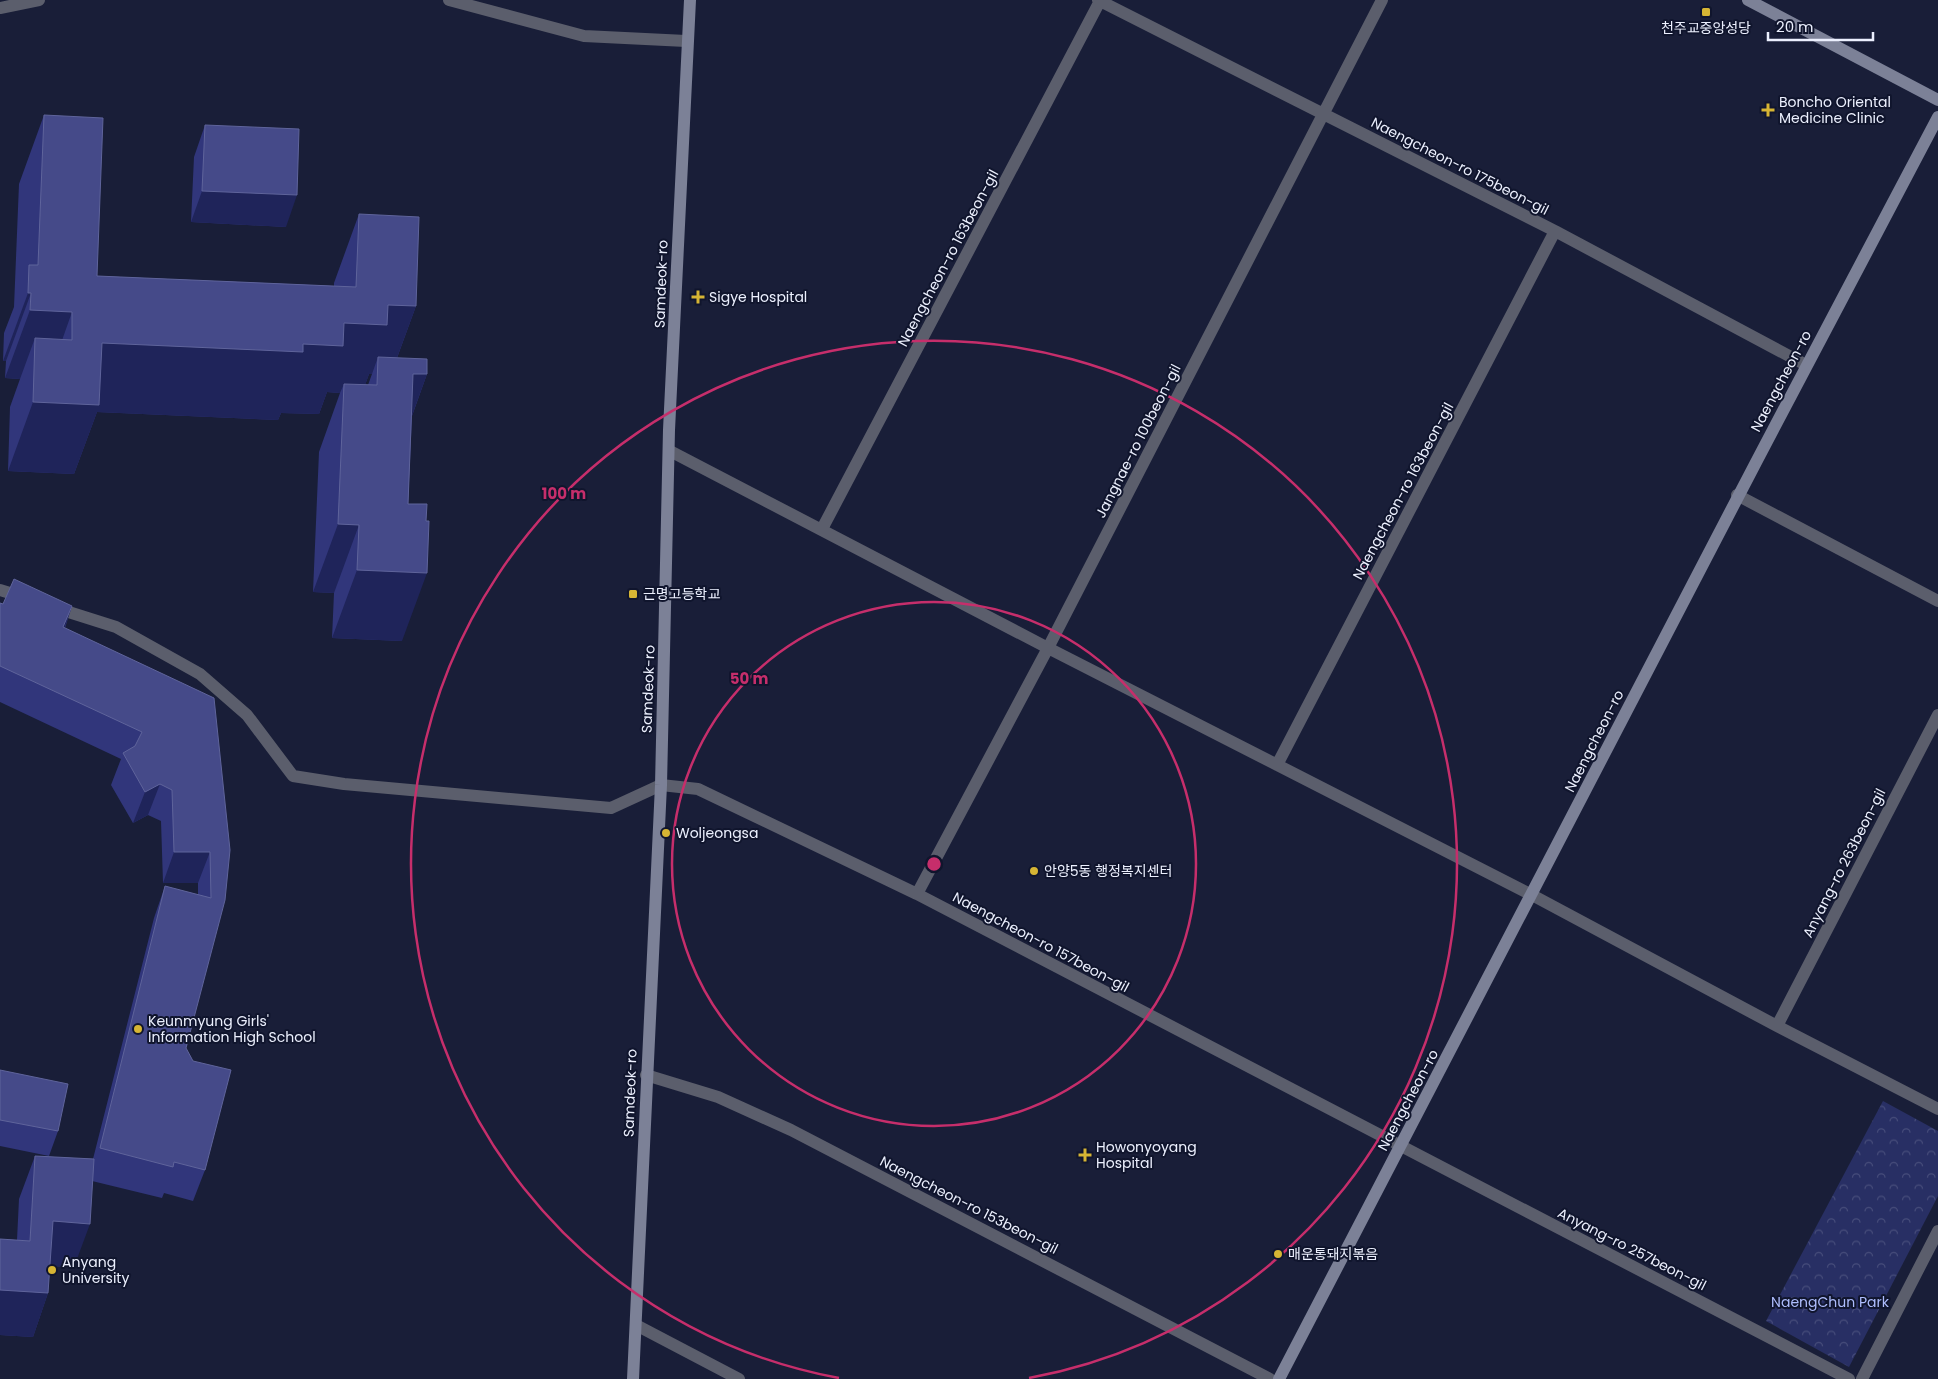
<svg xmlns="http://www.w3.org/2000/svg" width="1938" height="1379" font-family="Poppins,'Noto Sans KR',sans-serif">
<defs>
<pattern id="park-crowns" width="20" height="18" patternUnits="userSpaceOnUse" patternTransform="scale(1.25)"><rect width="20" height="18" fill="#282f64"/><path d="M2 6a3 3 0 1 1 6 0M12 15a3 3 0 1 1 6 0" fill="none" stroke="#474d7b"/></pattern>
</defs>
<rect width="100%" height="100%" fill="#191e38"/>
<path fill="url(#park-crowns)" d="M1883 1101 1938 1131V1196L1849 1367 1766 1321Z"/>
<g fill="none" stroke-linecap="round" stroke-linejoin="round">
<path stroke="#5b5e6c" stroke-width="12" d="M0 590 23 597
M56 608 116 627 200 674 247 715 293 776 344 784 611 808 661 785"/>
<path stroke="#5b5e6c" stroke-width="12" d="M449 0 584 36 686 41
M1098 0 1555 231 1806 365
M0 8 39 0
M670 451 1048 648 1532 895 1777 1026 1938 1109
M1737 495 1938 601
M822 529 1100 1
M1277 765 1555 231
M661 785 698 789 917 894 1849 1379
M917 894 1048 648 1382 0
M1777 1026 1938 715
M646 1075 718 1097 791 1130 1270 1379
M636 1325 739 1379
M1862 1379 1938 1231"/>
<path stroke="#7c8197" stroke-width="12" d="M1748 0 1938 100
M633 1379 661 785 669 430 690 0
M1279 1379C1499 959 1715 536 1938 117"/>
</g>
<path fill="#31367b" fill-rule="evenodd" d="M44 115 97 276 334 286V283L359 214 416 306 397 358 427 374 412 416 402 641 332 638 334 593 313 592 319 452 340 393 327 392 319 414 281 413 278 420 97 412 74 474 8 471 10 407 20 379 5 378 6 361H3L4 333 14 307 19 184ZM369 374H372L368 385H365Z
M205 125 286 227 191 222 194 157Z
M0 603 3 604 72 606 65 628 230 850 186 1048 205 1170 193 1201 164 1193 162 1198 92 1181 74 1267 50 1266 48 1293 33 1337 0 1335V1239L17 1240 19 1199 35 1156 93 1159 154 918 165 886 198 895V883H163L161 821 148 815 133 823 111 785 121 759 0 702Z
M0 1070 58 1131 49 1156 0 1146Z"/>
<path fill="#1f245a" d="M202 191 297 195 286 227 191 222Z
M28 293H31L6 361H3Z
M388 305 416 306 391 374 378 357 372 374H369L362 394 344 384 340 393 327 392 319 414 281 413 278 420 97 412 74 474 8 471 33 402 102 343 344 323Z
M30 310 72 312 48 380 35 338 20 379 5 378Z
M413 374H427L402 443Z
M338 524 359 525 334 593 313 592Z
M357 570 427 573 402 641 332 638Z
M72 606 61 638 63 627Z
M160 784 148 815 133 823 145 792Z
M174 852H210L198 883H163Z
M53 1221 90 1224 74 1267 37 1265Z
M0 1290 48 1293 33 1337 0 1335Z"/>
<path fill="#454a89" stroke="#5f649b" d="M44 115 103 118 97 276 356 287 359 214 419 217 416 306 388 305 387 325 344 323 343 346 303 344V352L102 343 99 405 33 402 35 338 72 340V312L30 310 31 293H28L29 265H38Z
M205 125 299 129 297 195 202 191Z
M378 357 427 359V374H413L408 504H427L426 521H429L427 573 357 570 359 525 338 524 344 384 377 385Z
M14 579 72 606 63 627 214 698 230 850 225 900 186 1048 193 1061 231 1070 205 1170 174 1162 173 1167 100 1148 165 886 211 898 210 852H174L172 790 160 784 145 792 123 753 135 746 142 732 0 666V603L3 604Z
M0 1070 68 1084 58 1131 0 1120Z
M35 1156 94 1159 90 1224 53 1221 48 1293 0 1290V1239L30 1241Z"/>
<g fill="none" stroke="#c62e6b" stroke-width="2.5">
<circle cx="934" cy="864" r="262"/>
<path d="M839 1378A523 523 0 1 1 1029 1378"/>
</g>
<g fill="#d6b534" stroke="#10152d" stroke-width="2">
<rect x="1701" y="7" width="10" height="10" rx="2.5"/>
<path d="M1765.5 102.5h5v5h5v5h-5v5h-5v-5h-5v-5h5z"/>
<path d="M695.5 289.5h5v5h5v5h-5v5h-5v-5h-5v-5h5z"/>
<rect x="628" y="589" width="10" height="10" rx="2.5"/>
<circle cx="666" cy="833" r="5"/>
<circle cx="1034" cy="871" r="5"/>
<circle cx="138" cy="1029" r="5"/>
<path d="M1082.5 1147.5h5v5h5v5h-5v5h-5v-5h-5v-5h5z"/>
<circle cx="1278" cy="1254" r="5"/>
<circle cx="52" cy="1270" r="5"/>
</g>
<g text-anchor="middle" stroke-width="4" stroke-linejoin="round" paint-order="stroke">
<g font-size="14" fill="#ecf0fe" stroke="#10152d" text-anchor="start">
<text x="1706" y="33" text-anchor="middle">천주교중앙성당</text>
<text x="1779" y="107">Boncho Oriental<tspan x="1779" dy="16">Medicine Clinic</tspan></text>
<text x="709" y="302">Sigye Hospital</text>
<text x="643" y="599">근명고등학교</text>
<text x="676" y="838">Woljeongsa</text>
<text x="1044" y="876">안양5동 행정복지센터</text>
<text x="148" y="1026">Keunmyung Girls'<tspan x="148" dy="16">Information High School</tspan></text>
<text x="1096" y="1152">Howonyoyang<tspan x="1096" dy="16">Hospital</tspan></text>
<text x="1288" y="1259">매운통돼지볶음</text>
<text x="62" y="1267">Anyang<tspan x="62" dy="16">University</tspan></text>
</g>
<g font-size="14" fill="#ecf0fe" stroke="#10152d">
<text transform="translate(1460 166) rotate(27)" y="5">Naengcheon-ro 175beon-gil</text>
<text transform="translate(948 258) rotate(-62)" y="5">Naengcheon-ro 163beon-gil</text>
<text transform="translate(661 284) rotate(-88)" y="5">Samdeok-ro</text>
<text transform="translate(1781 381) rotate(-62)" y="5">Naengcheon-ro</text>
<text transform="translate(1138 441) rotate(-63)" y="5">Jangnae-ro 100beon-gil</text>
<text transform="translate(1403 491) rotate(-62)" y="5">Naengcheon-ro 163beon-gil</text>
<text transform="translate(648 689) rotate(-88)" y="5">Samdeok-ro</text>
<text transform="translate(1594 741) rotate(-63)" y="5">Naengcheon-ro</text>
<text transform="translate(1844 863) rotate(-63)" y="5">Anyang-ro 263beon-gil</text>
<text transform="translate(1041 942) rotate(28)" y="5">Naengcheon-ro 157beon-gil</text>
<text transform="translate(630 1093) rotate(-88)" y="5">Samdeok-ro</text>
<text transform="translate(1408 1100) rotate(-62)" y="5">Naengcheon-ro</text>
<text transform="translate(969 1205) rotate(27)" y="5">Naengcheon-ro 153beon-gil</text>
<text transform="translate(1632 1249) rotate(27)" y="5">Anyang-ro 257beon-gil</text>
</g>
<g font-size="14" fill="#aebdfd" stroke="#10152d">
<text x="1830" y="1307">NaengChun Park</text>
</g>
</g>
<circle cx="934" cy="864" r="8" fill="#c62e6b" stroke="#10152d" stroke-width="2.5"/>
<g font-size="15" text-anchor="middle" font-weight="bold" fill="#c62e6b" stroke="#10152d" stroke-width="4" stroke-linejoin="round" paint-order="stroke">
<text x="564" y="499">100 m</text>
<text x="749" y="684">50 m</text>
</g>
<path d="M1768 32v8h105v-8" fill="none" stroke="#ecf0fe" stroke-width="2.5"/>
<text x="1776" y="32" font-size="15" fill="#ecf0fe" stroke="#10152d" stroke-width="4" paint-order="stroke">20 m</text>
</svg>
